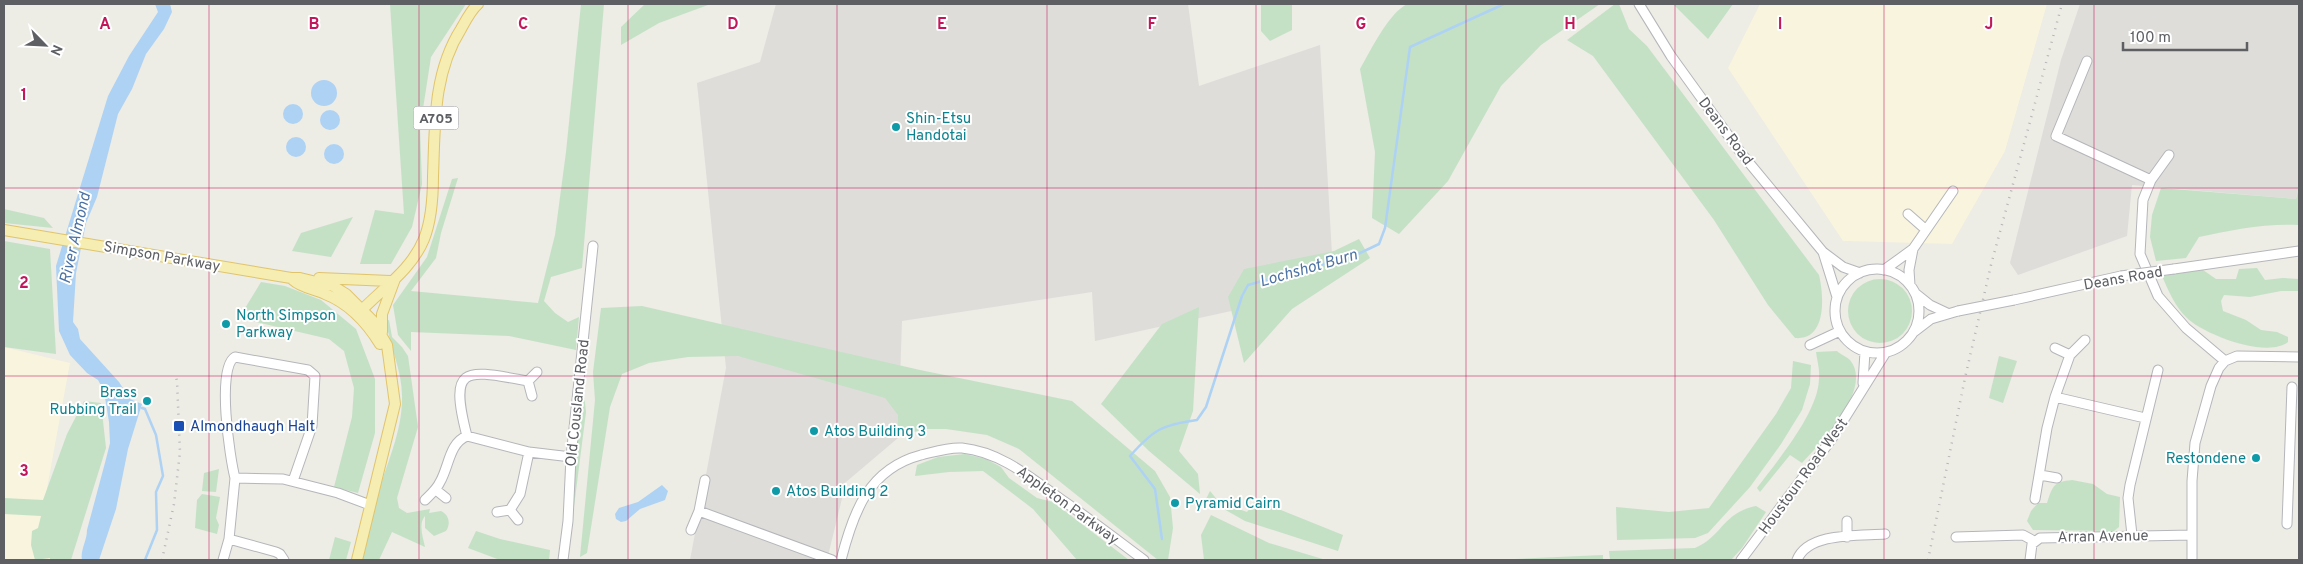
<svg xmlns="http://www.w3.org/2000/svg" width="2303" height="564" font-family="Overpass,sans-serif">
<rect width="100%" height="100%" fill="#edece5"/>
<path fill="#f9f4dd" d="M1760 4H2047L2005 151 1952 244 1843 241 1728 68Z
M4 347 70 363 35 554 54 558 53 560H4Z"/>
<path fill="#dfddd9" d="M776 4H1188L1199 86 1320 45 1333 272 1272 302 1095 341 1092 292 902 321 898 438 846 482 827 560H690L726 368 697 83 760 62Z
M2080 4H2299V185L2296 199 2132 185 2127 236 2018 275 2010 263 2061 60Z"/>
<path fill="#c4e1c6" d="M390 4H466L431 57 420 128 422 184 412 227 391 264H360L375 210 404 214Z
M581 4H604L582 268 551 277 544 301 555 313 568 322 579 317 576 350 509 336 411 332V351L398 335 393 305 427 257 452 179 458 178 441 233 436 258 411 291 538 303 555 235 566 152Z
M645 4H708V5L659 23 621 45V27Z
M1261 4H1292V30L1270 41 1261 31Z
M1407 4H1600L1541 45 1501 86 1448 181 1399 234 1372 218 1375 152 1360 69C1371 50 1388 14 1407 4Z
M1615 4H1619L1629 29 1647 46 1819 275C1824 296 1827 341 1795 338L1768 305 1714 220 1593 56 1567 40Z
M1673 4H1733L1708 39Z
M2299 187V225C2265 223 2232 230 2199 237L2186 258 2156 261 2150 237 2152 215 2161 188 2296 199Z
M4 209 44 218 53 228 4 223Z
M353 217 331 257 292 251 301 233Z
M1359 239 1370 258 1292 309 1244 363 1228 297 1244 269 1334 251Z
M4 241 50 249 56 354 4 347Z
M2257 268 2265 280 2283 278 2299 279V291H2281L2250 297 2224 295 2221 301 2223 311 2246 320 2261 330 2277 332 2288 337V342C2267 359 2202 334 2186 317 2175 306 2168 290 2162 276L2203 270 2216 279H2236L2239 269Z
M1848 311a32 32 0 1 1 64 0a32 32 0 1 1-64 0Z
M261 282 285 286 321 300 356 329 375 379V433L358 493 334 487 352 417 354 388 344 351 329 339 239 318Z
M642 306 920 370 1072 401 1155 471 1170 497 1173 528 1168 560H1158L1019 449 987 435 946 429H923L898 438V415L885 398 738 356 688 357 649 363 622 374 610 407 587 553 580 557 595 400 593 372 601 308Z
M1199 307 1193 411 1179 451 1198 474 1200 494 1149 451 1101 404 1162 324Z
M389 320 392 337 402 347 408 356 418 427 397 498 399 508 407 513 430 509 429 513 441 511C449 515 451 523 446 531L434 536 425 528V516C418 524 423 537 425 547L392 532 379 560H361C366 539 371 518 377 497 386 465 402 433 402 399 403 372 390 348 386 321Z
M1837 351C1840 354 1847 357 1850 360 1874 389 1820 443 1802 463L1790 455 1760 492 1757 488C1777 461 1819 412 1819 378 1820 370 1817 360 1816 352Z
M1999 356 2017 361 2003 403 1989 398Z
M1793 361 1811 365 1810 384 1802 410 1781 444 1750 487 1708 533 1695 538 1617 540 1616 507 1669 512 1709 508 1776 414 1791 388Z
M584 394 586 412 570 538H568L581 398Z
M84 401 101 403 106 448 71 560H50V558L35 560 31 545 32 531 38 528 41 516 4 514V498L43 500 67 434Z
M965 454 986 459 1001 467 1009 478 1037 498 1053 502 1129 560H1077L1033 509 983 471 949 472 915 476 917 465 938 457Z
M219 469 216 492 202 491 204 473Z
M2072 480 2093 484 2107 494 2120 497 2119 527 2114 531 2033 530 2027 521 2031 511 2038 503H2047C2053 485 2054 482 2072 480Z
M1210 491 1219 502 1247 512 1256 500 1343 535 1338 551 1245 521 1206 499Z
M202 494 220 497 216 518 219 525 217 534 195 528 197 500Z
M1756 506 1766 512 1742 548 1731 560H1610L1609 551 1695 548C1723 536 1722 513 1756 506Z
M1211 515 1269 543 1326 560H1204L1201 535Z
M476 531 500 539 550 550 549 560H500L468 548Z
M335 537 351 542 346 560H329Z
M1603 555V560H1493Z"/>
<path fill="#aed2f4" d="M155 4H170L172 12 164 29 146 54 132 89 118 114 97 197 86 223 76 273 73 322 78 329 80 339 119 382 130 399 142 404 128 449 116 509 99 560H82C80 550 87 541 87 530L106 459 110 443 109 422 104 391 98 380 87 373 70 355 59 331 56 266 108 96 129 56 158 12Z
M311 93a13 13 0 1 1 26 0a13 13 0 1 1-26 0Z
M283 114a10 10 0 1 1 20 0a10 10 0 1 1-20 0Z
M320 120a10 10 0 1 1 20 0a10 10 0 1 1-20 0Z
M286 147a10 10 0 1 1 20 0a10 10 0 1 1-20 0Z
M324 154a10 10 0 1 1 20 0a10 10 0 1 1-20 0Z
M662 485 668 491 665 500 640 509 626 521 621 522 616 519 615 514 619 508 638 502Z"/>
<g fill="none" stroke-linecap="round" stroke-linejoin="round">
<path stroke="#aed2f4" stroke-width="2.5" d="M142 408 145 409 156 435 163 476 156 492 157 530 145 560
M1162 539 1155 489 1130 456C1154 429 1162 425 1197 420L1206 407 1242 296 1248 285 1356 255 1379 244 1385 228 1410 47 1504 4"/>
<defs>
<path id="minor" d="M1639 4 1671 56 1741 153 1823 252 1843 267 1860 273
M2087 61 2056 136 2151 180 2169 155
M2151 180 2143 200 2140 254 2158 296 2186 328 2225 361
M1908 214 1925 229
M1913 249 1953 191
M1823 252 1837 297
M2174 269 2299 251
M1835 311a42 42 0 1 1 84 0a42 42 0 1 1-84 0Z
M1884 270 1913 249 1909 270 1910 285
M1915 293 1930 305 1947 313
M2014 300 2121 276
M1914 332 1931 319 1958 311
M1810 345 1840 331
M2055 348 2070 355
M528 381 537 372
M1863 383 1865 352
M532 396 528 381C466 370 448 363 467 436L529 452 571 457
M2055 397 2070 355 2085 340
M2040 475 2057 478
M235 478C230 459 216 367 235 357L308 370 315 376 312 426 293 481
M705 480 699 511 832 560
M436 490 446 498
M2035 499 2047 428 2055 397 2145 418
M425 500C431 494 437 489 440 482 449 467 449 443 467 436
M497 512 510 510
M518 520 510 510 520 494 529 452
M1847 521V537
M2287 524 2292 387
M691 530 699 511
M2132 535 2128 498 2130 485 2158 370
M1956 537 2023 535 2034 541
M223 560 229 539
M284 560 280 554 276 552 229 539 235 478 283 479 338 493 370 505
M563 560 568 521 571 457 593 246
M841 560C853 513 868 469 921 455 934 452 948 447 962 448 1001 452 1031 478 1062 500 1090 519 1117 540 1144 560
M1741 560 1831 440 1886 352
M1797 560C1808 532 1859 536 1885 534
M2030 560 2032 544 2040 538 2192 535
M2192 560V481L2195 443 2211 386 2219 368 2225 361 2237 356 2299 357"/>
<path id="major" d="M4 230 291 278H300L333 286 346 294 373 321 387 345 395 404 357 560
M319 278 390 281
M293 280C302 288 315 289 325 294 348 303 367 323 380 344
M357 315C380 290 411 271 424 239 432 219 433 197 433 176 435 125 433 73 461 29 466 20 471 10 478 4
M382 332V314L395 279"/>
</defs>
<use href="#minor" stroke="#b5b6ba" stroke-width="11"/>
<use href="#major" stroke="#e0c46b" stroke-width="12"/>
<use href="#minor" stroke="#fff" stroke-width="9"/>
<use href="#major" stroke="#f5edb2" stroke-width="10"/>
<path stroke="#b4b5b5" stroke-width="2.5" stroke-dasharray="1 6" stroke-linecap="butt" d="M162 560 174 504 180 452 177 381 175 373
M1928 560 1965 378 1991 265 2062 4"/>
<defs>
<path id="minor-bridge" d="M2121 276 2174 269
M1958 311 2014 300"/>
</defs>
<use href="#minor-bridge" stroke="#b5b6ba" stroke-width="11" stroke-linecap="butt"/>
<use href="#minor-bridge" stroke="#fff" stroke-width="9"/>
</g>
<path fill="none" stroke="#c2185b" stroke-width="1" stroke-opacity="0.55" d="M209 4V560M419 4V560M628 4V560M837 4V560M1047 4V560M1256 4V560M1466 4V560M1675 4V560M1884 4V560M2094 4V560M4 188H2299M4 376H2299"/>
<g fill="#0f9aa8" stroke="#fff" stroke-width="2">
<circle cx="896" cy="127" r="5"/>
<circle cx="226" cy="324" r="5"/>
<circle cx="147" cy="401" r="5"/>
<circle cx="814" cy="431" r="5"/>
<circle cx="2256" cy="458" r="5"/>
<circle cx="776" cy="491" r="5"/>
<circle cx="1175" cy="503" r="5"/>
</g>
<rect fill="#1a4fb4" stroke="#fff" stroke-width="2" x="173" y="420" width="12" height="12" rx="2.5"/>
<g text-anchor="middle" stroke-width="4" stroke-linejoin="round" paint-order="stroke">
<rect fill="#fff" stroke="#8e8f92" stroke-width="1" x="413.5" y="106.5" width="45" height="23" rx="4"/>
<g font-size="14" font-weight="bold" fill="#5d5f63">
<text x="436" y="123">A705</text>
</g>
<g font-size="15" fill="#0d838f" stroke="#fff" text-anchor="start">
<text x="906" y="123">Shin-Etsu<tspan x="906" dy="17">Handotai</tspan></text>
<text x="236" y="320">North Simpson<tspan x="236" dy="17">Parkway</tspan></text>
<text x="137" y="397" text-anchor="end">Brass<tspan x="137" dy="17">Rubbing Trail</tspan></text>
<text x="824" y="436">Atos Building 3</text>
<text x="2246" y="463" text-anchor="end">Restondene</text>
<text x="786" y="496">Atos Building 2</text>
<text x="1185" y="508">Pyramid Cairn</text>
</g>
<g font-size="15" fill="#5d5f63" stroke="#fff">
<text transform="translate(1726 131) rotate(53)" y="5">Deans Road</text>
<text transform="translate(162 256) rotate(10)" y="5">Simpson Parkway</text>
<text transform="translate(2123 278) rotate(-10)" y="5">Deans Road</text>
<text transform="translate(577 403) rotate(-84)" y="5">Old Cousland Road</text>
<text transform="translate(1803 476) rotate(-54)" y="5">Houstoun Road West</text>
<text transform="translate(1068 505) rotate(36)" y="5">Appleton Parkway</text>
<text transform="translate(2103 536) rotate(-1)" y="5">Arran Avenue</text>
</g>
<g font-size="15" fill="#164399" stroke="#fff" text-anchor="start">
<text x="190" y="431">Almondhaugh Halt</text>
</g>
<g font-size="16" font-style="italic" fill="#4c73a4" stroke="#fff">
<text transform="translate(74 238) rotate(-77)" y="6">River Almond</text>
<text transform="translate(1308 267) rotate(-16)" y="6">Lochshot Burn</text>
</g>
</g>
<g font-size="16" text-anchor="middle" font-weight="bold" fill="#c2185b" stroke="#fff" stroke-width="4" stroke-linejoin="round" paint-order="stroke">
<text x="105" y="29">A</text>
<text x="314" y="29">B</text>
<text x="523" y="29">C</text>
<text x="733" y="29">D</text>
<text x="942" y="29">E</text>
<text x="1152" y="29">F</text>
<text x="1361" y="29">G</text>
<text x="1570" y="29">H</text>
<text x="1780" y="29">I</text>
<text x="1989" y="29">J</text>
<text x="24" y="100">1</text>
<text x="24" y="288">2</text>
<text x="24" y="476">3</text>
</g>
<rect width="2303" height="564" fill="none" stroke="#5d5f63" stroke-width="10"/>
<g transform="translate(45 45) rotate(114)" stroke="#ffffff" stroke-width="4" paint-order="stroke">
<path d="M0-4L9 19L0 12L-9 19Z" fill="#5d5f63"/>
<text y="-8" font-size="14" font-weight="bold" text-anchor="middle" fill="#5d5f63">N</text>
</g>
<path d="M2123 42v8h124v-8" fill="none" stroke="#5d5f63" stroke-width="2.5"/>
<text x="2130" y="42" font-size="15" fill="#5d5f63" stroke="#ffffff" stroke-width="4" paint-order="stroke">100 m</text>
</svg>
